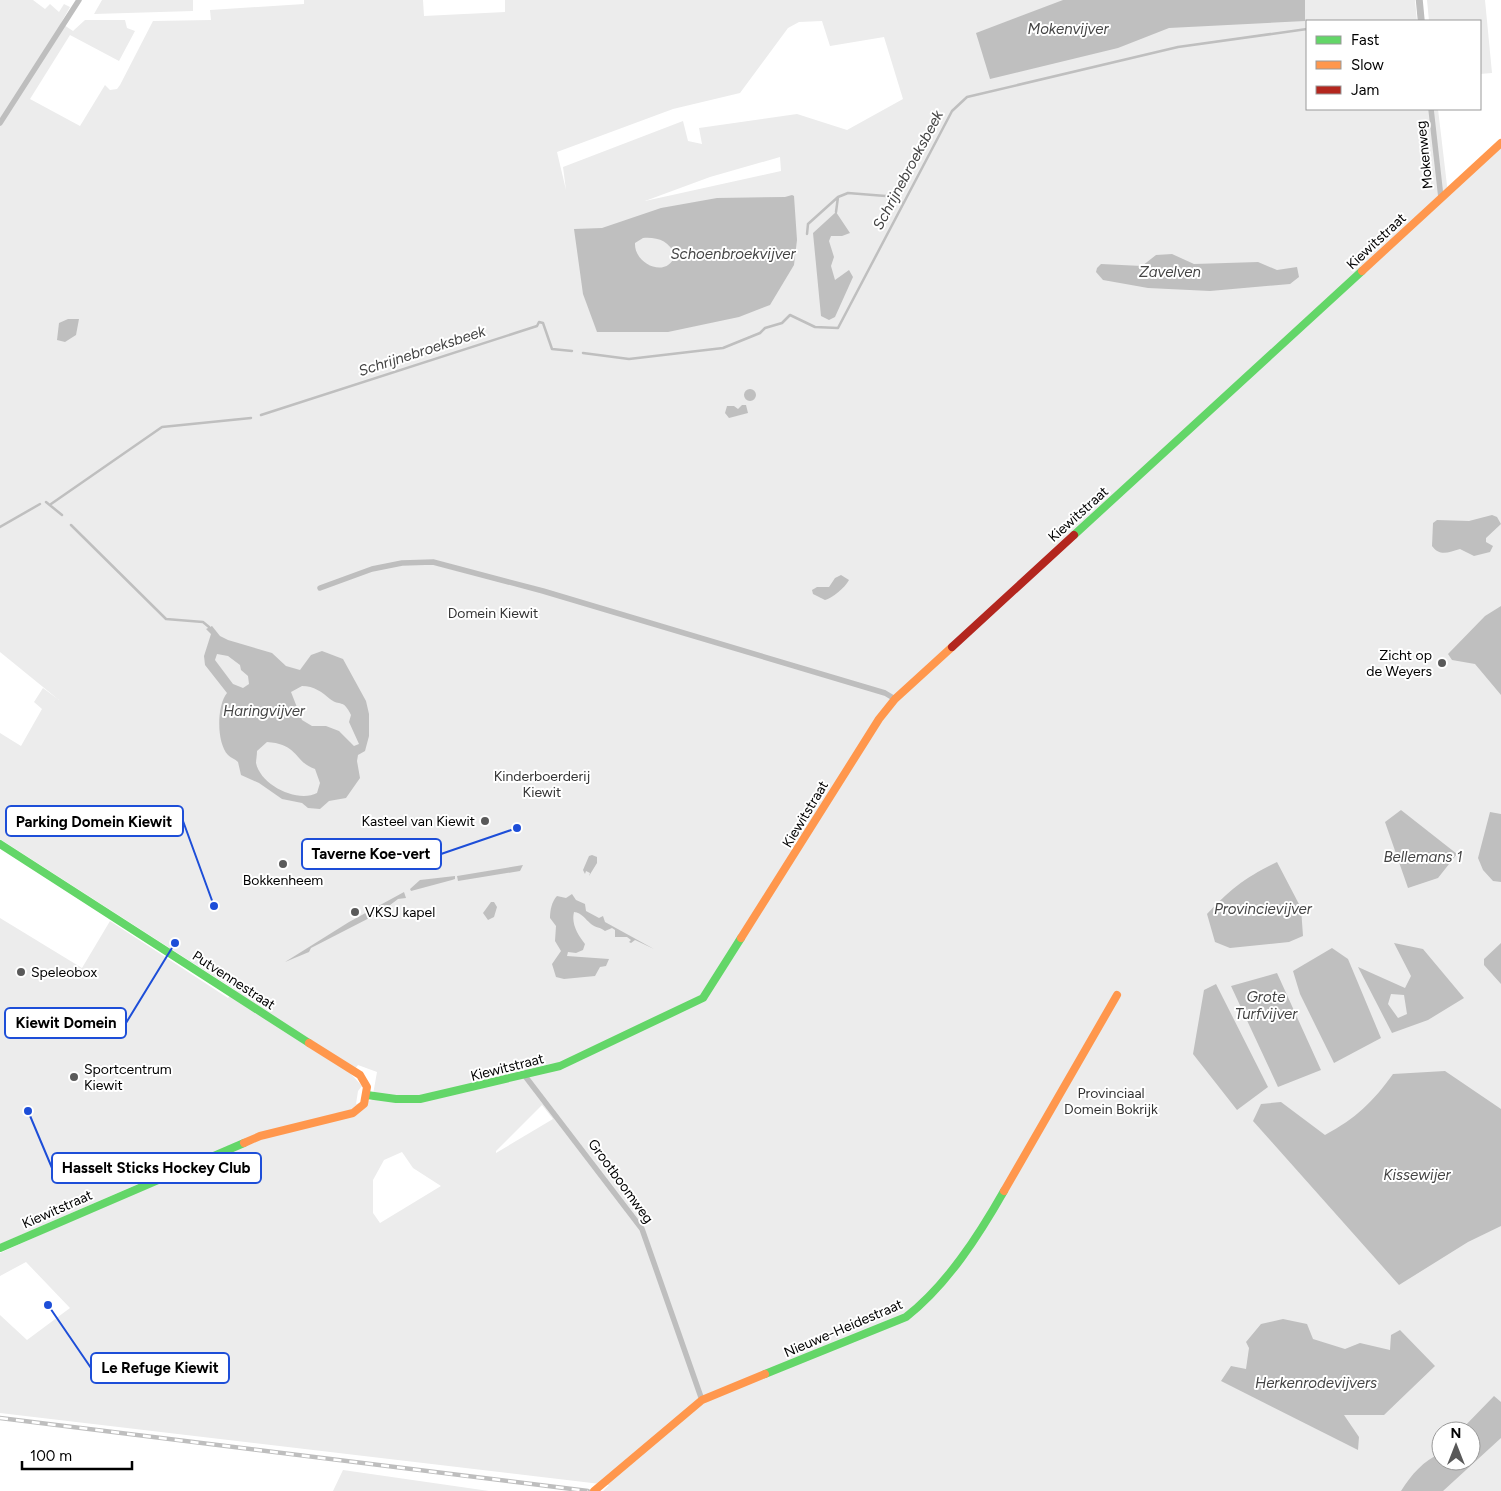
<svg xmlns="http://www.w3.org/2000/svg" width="1501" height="1491" font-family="Figtree,sans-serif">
<rect width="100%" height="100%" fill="#fff"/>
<path fill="#ececec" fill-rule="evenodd" d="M0 0H33L45 9 50 4 59 12 64 4 70 7 61 23 73 31 85 20H125L127 28 135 31 119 61 70 35 30 99 80 126 105 85 110 90 117 89 120 85 153 21 211 20 210 10 304 4V0H423L424 16 505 12V0H1415L1417 21H1307V109H1438L1448 194 1501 146V1491H603L609 1485 0 1413V1315L27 1340 70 1308 26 1262 0 1276V1253L162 1180 159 1175 0 1244V918L82 968 110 921 228 998 235 990 0 839V733L21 746 42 709 34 702 43 688 59 700 0 652ZM822 21 830 46 884 37 903 99 847 130 797 114 699 128 702 144 688 141 683 121 563 167 566 190 557 152 673 109 740 93 788 28 799 22ZM780 157 781 171 645 201 710 177ZM358 1065 377 1072 372 1100 356 1104 358 1091 362 1086 351 1074ZM542 1105 553 1119 496 1153V1151ZM402 1152 413 1168 441 1186 380 1223 373 1213V1180L384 1160ZM1441 1431H1471V1461H1441Z
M102 0H193V11L94 14Z
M1427 0H1485L1492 73 1480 74V21H1429Z
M343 1470 489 1491H333Z"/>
<path fill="#bfbfbf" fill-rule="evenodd" d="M1063 0H1305V21L1169 28 1118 48 990 79 976 33Z
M792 195 794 196 797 240 794 265 770 305 739 317 668 332H597L583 294 574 229 602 228 661 208 717 198 785 197ZM643 238C658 237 669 241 675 255 668 279 634 265 635 243Z
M836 212 850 233 842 236H831L829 241 834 257 831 266 835 280 849 270 853 277 835 317 829 320 821 316 813 233Z
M1172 254 1194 264 1258 262 1277 270 1297 267 1299 277 1290 284 1210 291 1148 288 1103 280 1096 272 1097 268 1101 264 1142 266 1156 255Z
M68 319H79L76 335 65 342 57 340 59 323Z
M744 395a6 6 0 1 1 12 0a6 6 0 1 1-12 0Z
M742 405H746L748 413 729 418 725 413 727 406H734L738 409Z
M1492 515 1497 517 1501 524 1486 538V542L1493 546 1490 552 1474 556 1460 549C1449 552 1440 557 1432 546L1433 523 1437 520 1469 521Z
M841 575 849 580C845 588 832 598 825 600L813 594 812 590 817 587H829L835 578Z
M1501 606V695L1475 664 1452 660 1448 654 1485 616Z
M212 626 220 636 228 640 272 653 286 666 300 670 311 655 322 651 343 659 366 701 369 714V736L365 751 358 755 357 761 360 778 346 798 329 801 320 809 308 808 302 803 282 799 259 783 241 775 238 762C235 759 231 758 228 755 216 742 217 705 227 693L205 665 204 656 211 634 206 629ZM217 654 228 656 240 665 241 670 248 676 249 684 243 688 233 684 215 660ZM302 686C314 686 322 692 330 699 340 707 343 698 351 715L349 722 359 744 354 746 339 731 326 726H312L302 720 291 692ZM267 742C299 744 294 762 315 769L320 783 317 793C298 803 261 786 256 763 256 760 257 755 257 751Z
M1401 810 1457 854 1438 878 1408 888 1385 822Z
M1490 812 1501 814V882L1493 881 1483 870 1478 858Z
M592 855 597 857V863L589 876 590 873 586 871 585 874 583 870 589 856Z
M1277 862 1301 908 1303 936 1289 942 1230 948 1215 942 1207 914C1229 890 1247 876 1277 862Z
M523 865 520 871 458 881 457 876Z
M455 876V879L452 880 411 891 410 889 420 880Z
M404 892 406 898 398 899 381 912 311 948 309 952 285 962 349 922Z
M572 894 576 900 585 904 586 911 599 918 603 916 605 922 654 949 635 940 631 943 629 942 631 940 627 937H615V930L612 928 605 931C600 927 596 928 591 924 585 919 582 913 574 912 571 924 578 935 585 944L583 950 576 953 568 952 567 956 609 959 606 966 600 967 595 976 564 979 556 977 552 964 561 951 555 941 556 926 550 918C550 910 552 901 557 896L566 898Z
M491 902H494L497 907 494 917 488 920 483 913Z
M1394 943 1423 949 1464 998 1428 1020 1392 1033 1358 967 1405 988 1411 976ZM1391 994 1404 995 1407 1014 1398 1018 1388 1004Z
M1501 943V984L1484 965V959Z
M1332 948 1348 959 1381 1038 1334 1063 1300 994 1293 971Z
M1277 973 1321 1070 1278 1087 1231 986Z
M1216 984 1268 1087 1237 1110 1193 1054 1204 990Z
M1445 1071 1501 1109V1226L1468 1242 1399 1285 1253 1121 1261 1104 1281 1102 1325 1135C1356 1118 1372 1103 1393 1074Z
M1283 1319 1307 1324 1313 1339 1345 1349 1360 1343 1390 1350 1391 1335 1400 1330 1435 1366 1384 1415H1344L1359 1437 1358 1450 1221 1381 1231 1366 1246 1369 1249 1348 1246 1342 1261 1324Z
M1494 1396 1501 1402V1438L1443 1491H1401C1412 1474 1423 1461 1441 1453V1461H1471V1431H1460Z"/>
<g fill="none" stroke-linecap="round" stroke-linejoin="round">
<path stroke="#bfbfbf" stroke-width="2.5" d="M1417 0 1419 21
M836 212 838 197 848 193 898 197 903 204
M807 234 808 224 838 197
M583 353 629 359 723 348 760 333 765 328 782 323 790 315 815 327 838 328 952 111 967 97 1178 47 1307 29
M261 415 537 326 539 322 543 323 552 349 572 351
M46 502 62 515
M51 504 162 427 251 418
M71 525 166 619 203 622 209 627
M0 527 40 504"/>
<path stroke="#bebebe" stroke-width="5.5" d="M1420 0 1422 21
M1431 109 1441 198
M0 123 79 0
M320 588 372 569 402 563 433 562 543 591 885 693 895 699
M525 1076 642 1229 702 1400"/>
<path stroke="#63d668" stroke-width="8" d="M1074 535 1362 271
M0 844 309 1043
M367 1095 396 1099H420L560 1066 703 998 741 938
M0 1248 244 1143
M765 1374 906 1317C947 1285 979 1235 1004 1191"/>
<path stroke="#ff974d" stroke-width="8" d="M1362 271 1501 143
M741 938 879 719 895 699 952 647
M244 1143 260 1136 353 1113 364 1104 367 1087 360 1075 309 1043
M1004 1191 1117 995
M594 1491 702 1400 765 1374"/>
<path stroke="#b3261e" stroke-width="8" d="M952 647 1074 535"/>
<defs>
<path id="rail" d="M0 1418 588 1491"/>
</defs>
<use href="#rail" stroke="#bebebe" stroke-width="4.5"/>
<use href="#rail" stroke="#fff" stroke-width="2.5" stroke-dasharray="8" stroke-linecap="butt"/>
</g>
<g fill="#595959" stroke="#fff" stroke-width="2">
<circle cx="1442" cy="663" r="5"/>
<circle cx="485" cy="821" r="5"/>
<circle cx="283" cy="864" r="5"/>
<circle cx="355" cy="912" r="5"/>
<circle cx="21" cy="972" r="5"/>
<circle cx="74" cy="1077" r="5"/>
</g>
<g text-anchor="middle" stroke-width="4" stroke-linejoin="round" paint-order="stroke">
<g font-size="14" fill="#000" stroke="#fff">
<text transform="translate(1424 155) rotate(-96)" y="5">Mokenweg</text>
<text transform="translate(1376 241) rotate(-43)" y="5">Kiewitstraat</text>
<text transform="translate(1078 514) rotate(-42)" y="5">Kiewitstraat</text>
<text transform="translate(805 814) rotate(-59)" y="5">Kiewitstraat</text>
<text transform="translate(234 980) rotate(33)" y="5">Putvennestraat</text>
<text transform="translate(507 1067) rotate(-14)" y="5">Kiewitstraat</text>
<text transform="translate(621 1181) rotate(54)" y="5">Grootboomweg</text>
<text transform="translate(57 1209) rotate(-24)" y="5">Kiewitstraat</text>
<text transform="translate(843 1328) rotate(-23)" y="5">Nieuwe-Heidestraat</text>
</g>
<g font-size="14" fill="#333" stroke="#fff">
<text x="493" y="618">Domein Kiewit</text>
<text x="542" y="781">Kinderboerderij<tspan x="542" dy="16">Kiewit</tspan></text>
<text x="1111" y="1098">Provinciaal<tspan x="1111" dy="16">Domein Bokrijk</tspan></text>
</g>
<g font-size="14" fill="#000" stroke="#fff" text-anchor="start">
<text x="1432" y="660" text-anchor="end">Zicht op<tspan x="1432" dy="16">de Weyers</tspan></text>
<text x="475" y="826" text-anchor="end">Kasteel van Kiewit</text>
<text x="283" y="885" text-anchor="middle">Bokkenheem</text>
<text x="365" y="917">VKSJ kapel</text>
<text x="31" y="977">Speleobox</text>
<text x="84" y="1074">Sportcentrum<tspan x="84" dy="16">Kiewit</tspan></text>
</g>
<g font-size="15" font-style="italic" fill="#444" stroke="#fff">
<text x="1068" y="34">Mokenvijver</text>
<text transform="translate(908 170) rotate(-62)" y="5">Schrijnebroeksbeek</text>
<text x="733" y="259">Schoenbroekvijver</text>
<text x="1170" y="277">Zavelven</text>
<text transform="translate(422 351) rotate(-18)" y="5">Schrijnebroeksbeek</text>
<text x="264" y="716">Haringvijver</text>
<text x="1423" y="862">Bellemans 1</text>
<text x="1263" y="914">Provincievijver</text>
<text x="1266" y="1002">Grote<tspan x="1266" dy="17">Turfvijver</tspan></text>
<text x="1417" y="1180">Kissewijer</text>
<text x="1316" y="1388">Herkenrodevijvers</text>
</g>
</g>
<path fill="none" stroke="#1d4ed8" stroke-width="2" d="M214 906L183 821M517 828L441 854M175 943L126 1023M28 1111L52 1168M48 1305L91 1368"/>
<g fill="#1d4ed8" stroke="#fff" stroke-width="2">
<circle cx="214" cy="906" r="5"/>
<circle cx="517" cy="828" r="5"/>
<circle cx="175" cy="943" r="5"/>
<circle cx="28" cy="1111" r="5"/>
<circle cx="48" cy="1305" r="5"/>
</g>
<g fill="#fff" stroke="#1d4ed8" stroke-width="2">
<rect x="6" y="806" width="177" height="30" rx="5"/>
<rect x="302" y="839" width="139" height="30" rx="5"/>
<rect x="5" y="1008" width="121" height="30" rx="5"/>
<rect x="52" y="1153" width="209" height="30" rx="5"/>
<rect x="91" y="1353" width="138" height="30" rx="5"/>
</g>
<g font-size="15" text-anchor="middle" font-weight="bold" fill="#000">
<text x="94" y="827">Parking Domein Kiewit</text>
<text x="371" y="859">Taverne Koe-vert</text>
<text x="66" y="1028">Kiewit Domein</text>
<text x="156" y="1173">Hasselt Sticks Hockey Club</text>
<text x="160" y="1373">Le Refuge Kiewit</text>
</g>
<rect x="1306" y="20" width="175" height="90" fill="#ffffff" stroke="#999999"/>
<rect x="1316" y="36" width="25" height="8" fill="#63d668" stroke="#999999"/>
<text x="1351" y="45" font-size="15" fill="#000000">Fast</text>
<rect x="1316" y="61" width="25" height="8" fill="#ff974d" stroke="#999999"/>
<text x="1351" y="70" font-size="15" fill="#000000">Slow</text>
<rect x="1316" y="86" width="25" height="8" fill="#b3261e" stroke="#999999"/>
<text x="1351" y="95" font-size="15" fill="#000000">Jam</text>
<g transform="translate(1456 1446)"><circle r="24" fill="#ffffff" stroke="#999999"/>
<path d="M0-4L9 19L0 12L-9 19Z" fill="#595959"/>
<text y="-8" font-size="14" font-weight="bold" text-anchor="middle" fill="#000000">N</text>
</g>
<path d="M22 1461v8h110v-8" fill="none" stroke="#000000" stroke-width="2.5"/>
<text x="30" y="1461" font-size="15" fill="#000000" stroke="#ffffff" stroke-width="4" paint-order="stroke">100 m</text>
</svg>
